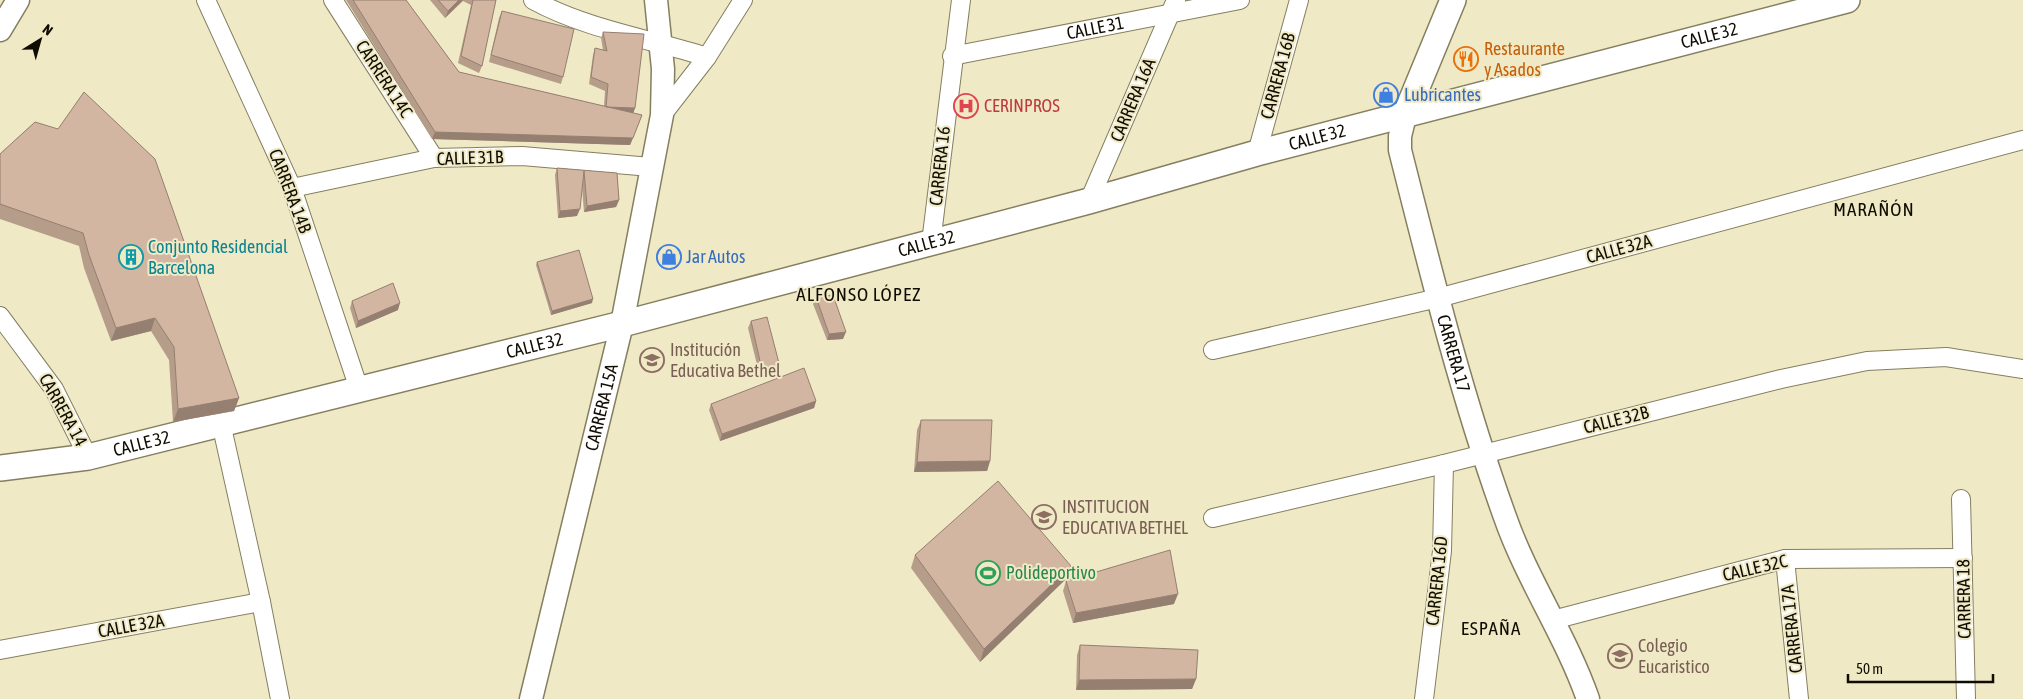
<svg xmlns="http://www.w3.org/2000/svg" width="2023" height="699" font-family="'Asap Condensed',sans-serif">
<rect width="100%" height="100%" fill="#f0e9c6"/>
<g fill="none" stroke-linecap="round" stroke-linejoin="round">
<defs>
<g id="minor">
<path d="M206 0 292 188 359 389"/>
<path d="M333 0 434 158"/>
<path d="M533 0C586 29 650 39 707 57"/>
<path id="s1" d="M952 56 1240 0"/>
<path d="M662 115 707 57 743 0"/>
<path d="M1257 153 1299 0"/>
<path d="M292 188 434 158 522 156 651 167"/>
<path d="M1089 201 1176 0"/>
<path d="M931 243 961 0"/>
<path d="M0 316 54 389 88 457"/>
<path d="M1213 350 1438 298 2023 140"/>
<path d="M221 423 261 602 280 699"/>
<path d="M1961 499 1966 699"/>
<path d="M1213 518 1444 464 1781 379 1867 361 1946 357 2023 369"/>
<path d="M1785 559 1799 699"/>
<path d="M1553 620 1785 559 1963 558"/>
<path d="M0 650 261 602"/>
<path d="M1424 699 1442 551 1444 464"/>
</g>
<g id="tertiary">
<path d="M0 30 18 0"/>
<path id="s2" d="M1405 116 1400 136V150C1431 273 1462 398 1505 517 1527 580 1566 636 1588 699"/>
<path id="s3" d="M531 699 622 324 662 115 663 69 656 0"/>
</g>
<g id="secondary">
<path d="M1405 116 1453 0"/>
<path id="s4" d="M0 468 88 457 622 324 1089 201 1257 153 1847 0"/>
</g>
</defs>
<use href="#minor" stroke="#857f5f" stroke-width="20"/>
<use href="#tertiary" stroke="#857f5f" stroke-width="25"/>
<use href="#secondary" stroke="#857f5f" stroke-width="28"/>
<use href="#minor" stroke="#fff" stroke-width="18"/>
<use href="#tertiary" stroke="#fff" stroke-width="22"/>
<use href="#secondary" stroke="#fff" stroke-width="25"/>
</g>
<path fill="#b59d8a" d="M346 0H406L459 72 604 106 605 91 589 84 593 55 595 48 603 50 601 38 603 32 635 108 633 113 642 115 630 145 432 139Z
M430 0H496L482 66 479 73 458 63 471 5 463 1 445 18Z
M502 11 563 77 561 84 489 62 499 18Z
M35 122 239 398 234 411 173 422 169 360 151 331 111 341 84 268 79 246 0 219V154Z
M557 168 617 173 619 200 616 207 584 212 582 187 577 216 558 218 555 175Z
M537 262 592 303 551 315 536 265Z
M816 297 843 339 827 340 813 304Z
M352 301 398 310 356 328 350 308Z
M751 321 780 367 777 374 760 377 748 328Z
M816 401 814 408 720 441 709 410 711 404Z
M921 420 990 461 987 471 914 472 917 430Z
M915 555 1066 579 980 662 911 568Z
M1066 581 1174 604 1073 623 1063 591Z
M1080 645 1196 679 1192 689 1076 690 1077 655Z"/>
<path fill="#947f71" d="M459 0H463L445 18 448 11Z
M606 107 635 108 633 114Z
M435 132 633 138 630 145 432 139Z
M619 200 616 207 584 212 587 206Z
M580 209 577 216 558 218 560 211Z
M593 299 592 303 551 315 552 311Z
M400 303 398 310 356 328 358 321Z
M155 318 151 331 111 341 116 328Z
M846 332 843 339 827 340 829 334Z
M780 367 777 374 760 377 762 370Z
M239 398 234 411 173 422 178 409Z
M816 401 814 408 720 441 722 434Z
M990 461 987 471 914 472 917 462Z
M1071 566 1066 579 980 662 984 649Z
M1178 594 1174 604 1073 623 1076 613Z
M1196 679 1192 689 1076 690 1079 680Z"/>
<path fill="#d3b6a1" stroke="#947f71" d="M353 0H406L459 72 642 115 633 138 435 132Z
M438 0H459L448 11Z
M473 0H496L482 66 461 56Z
M502 11 574 29 563 77 491 55Z
M603 32 644 34 635 108 606 107 608 84 591 77 595 48 607 51Z
M84 92 155 159 239 398 178 409 174 347 155 318 116 328 89 255 83 233 0 204V154L35 122 58 129Z
M557 168 617 173 619 200 587 206 584 171 580 209 560 211Z
M579 250 593 299 552 311 537 262Z
M393 283 400 303 358 321 352 301Z
M833 295 846 332 829 334 816 297Z
M767 317 780 367 762 370 751 321Z
M804 368 816 401 722 434 711 404Z
M921 420H992L990 461 917 462Z
M998 481 1071 566 984 649 915 555Z
M1170 550 1178 594 1076 613 1066 581Z
M1080 645 1198 650 1196 679 1079 680Z"/>
<defs>
<symbol id="restaurant-ring" viewBox="-11 -11 22 22"><circle r="9.5" fill="#f0e9c6" stroke="#e8710a" stroke-width="1.5"/><path d="M-5-6h1v4h1v-4h1v4h1v-4h1v5L-1.5 .5V6h-2V.5L-5-1ZM5-6V6H3V1.5H1.5Q1.5-4 5-6Z" fill="#e8710a"/></symbol>
<symbol id="shop-ring" viewBox="-11 -11 22 22"><circle r="9.5" fill="#f0e9c6" stroke="#3f7fe0" stroke-width="1.5"/><path d="M-5-2.5h2.3a2.7 3.5 0 0 1 5.4 0H5L5.5 6h-11ZM-1.5-2.5h3a1.5 2.3 0 0 0-3 0Z" fill="#3f7fe0"/></symbol>
<symbol id="hospital-ring" viewBox="-11 -11 22 22"><circle r="9.5" fill="#f0e9c6" stroke="#e0444e" stroke-width="1.5"/><path d="M-5-5h3v3.5h4V-5h3V5h-3V1.5h-4V5h-3Z" fill="#e0444e"/></symbol>
<symbol id="building-ring" viewBox="-11 -11 22 22"><circle r="9.5" fill="#f0e9c6" stroke="#0f9aa8" stroke-width="1.5"/><path d="M-4-6H4V6H1V3H-1V6H-4ZM-2.5-4.3h1.7v1.8h-1.7ZM.8-4.3h1.7v1.8H.8ZM-2.5-1h1.7V.8h-1.7ZM.8-1h1.7V.8H.8Z" fill="#0f9aa8"/></symbol>
<symbol id="school-ring" viewBox="-11 -11 22 22"><circle r="9.5" fill="#f0e9c6" stroke="#8d6e63" stroke-width="1.5"/><path d="M0-5L7-2L0 1L-7-2ZM-4 1L0 2.5L4 1V4Q0 6-4 4Z" fill="#8d6e63"/></symbol>
<symbol id="university-ring" viewBox="-11 -11 22 22"><circle r="9.5" fill="#f0e9c6" stroke="#8d6e63" stroke-width="1.5"/><path d="M0-5L7-2L0 1L-7-2ZM-4 1L0 2.5L4 1V4Q0 6-4 4Z" fill="#8d6e63"/></symbol>
<symbol id="stadium-ring" viewBox="-11 -11 22 22"><circle r="9.5" fill="#f0e9c6" stroke="#2e9e5b" stroke-width="1.5"/><path d="M0-5a6.5 5 0 1 0 0 10a6.5 5 0 1 0 0-10ZM-3.5-1.8h7v3.6h-7Z" fill="#2e9e5b"/></symbol>
</defs>
<g fill-rule="evenodd">
<use href="#restaurant-ring" x="1452" y="45" width="28" height="28"/>
<use href="#shop-ring" x="1372" y="81" width="28" height="28"/>
<use href="#hospital-ring" x="952" y="92" width="28" height="28"/>
<use href="#building-ring" x="117" y="243" width="28" height="28"/>
<use href="#shop-ring" x="655" y="243" width="28" height="28"/>
<use href="#school-ring" x="638" y="346" width="28" height="28"/>
<use href="#university-ring" x="1030" y="503" width="28" height="28"/>
<use href="#stadium-ring" x="974" y="559" width="28" height="28"/>
<use href="#school-ring" x="1606" y="642" width="28" height="28"/>
</g>
<g text-anchor="middle" stroke-width="4" stroke-linejoin="round" paint-order="stroke">
<g font-size="18" fill="#0f0c02" stroke="#f0e9c6">
<text dy="6" stroke="none"><textPath href="#s1" startOffset="146">CALLE 31</textPath></text>
<text dy="6" stroke="none"><textPath href="#s4" startOffset="1764">CALLE 32</textPath></text>
<text transform="translate(1278 76) rotate(-75)" y="6">CARRERA 16B</text>
<text transform="translate(384 79) rotate(57)" y="6">CARRERA 14C</text>
<text transform="translate(1133 100) rotate(-67)" y="6">CARRERA 16A</text>
<text dy="6" stroke="none"><textPath href="#s4" startOffset="1359">CALLE 32</textPath></text>
<text transform="translate(470 158) rotate(-2)" y="6">CALLE 31B</text>
<text transform="translate(940 166) rotate(-84)" y="6">CARRERA 16</text>
<text transform="translate(290 191) rotate(69)" y="6">CARRERA 14B</text>
<text dy="6" stroke="none"><textPath href="#s4" startOffset="954">CALLE 32</textPath></text>
<text transform="translate(1619 249) rotate(-15)" y="6">CALLE 32A</text>
<text dy="6" stroke="none"><textPath href="#s4" startOffset="549">CALLE 32</textPath></text>
<text dy="6" stroke="none"><textPath href="#s2" startOffset="245">CARRERA 17</textPath></text>
<text dy="6" stroke="none"><textPath href="#s3" startOffset="300">CARRERA 15A</textPath></text>
<text transform="translate(63 410) rotate(61)" y="6">CARRERA 14</text>
<text transform="translate(1616 420) rotate(-14)" y="6">CALLE 32B</text>
<text dy="6" stroke="none"><textPath href="#s4" startOffset="144">CALLE 32</textPath></text>
<text transform="translate(1755 568) rotate(-13)" y="6">CALLE 32C</text>
<text transform="translate(1437 581) rotate(-84)" y="6">CARRERA 16D</text>
<text transform="translate(1964 599) rotate(-91)" y="6">CARRERA 18</text>
<text transform="translate(131 626) rotate(-10)" y="6">CALLE 32A</text>
<text transform="translate(1792 629) rotate(-96)" y="6">CARRERA 17A</text>
</g>
<g font-size="18" fill="#c56008" stroke="#f0e9c6" text-anchor="start">
<text x="1484" y="55">Restaurante<tspan x="1484" dy="21">y Asados</tspan></text>
</g>
<g font-size="18" fill="#366cbe" stroke="#f0e9c6" text-anchor="start">
<text x="1404" y="101">Lubricantes</text>
<text x="686" y="263">Jar Autos</text>
</g>
<g font-size="18" fill="#be3a42" stroke="#f0e9c6" text-anchor="start">
<text x="984" y="112">CERINPROS</text>
</g>
<g font-size="18" fill="#0d838f" stroke="#f0e9c6" text-anchor="start">
<text x="148" y="253">Conjunto Residencial<tspan x="148" dy="21">Barcelona</tspan></text>
</g>
<g font-size="18" fill="#785e54" stroke="#f0e9c6" text-anchor="start">
<text x="670" y="356">Institución<tspan x="670" dy="21">Educativa Bethel</tspan></text>
<text x="1062" y="513">INSTITUCION<tspan x="1062" dy="21">EDUCATIVA BETHEL</tspan></text>
<text x="1638" y="652">Colegio<tspan x="1638" dy="21">Eucaristico</tspan></text>
</g>
<g font-size="18" fill="#27864d" stroke="#f0e9c6" text-anchor="start">
<text x="1006" y="579">Polideportivo</text>
</g>
<g font-size="19" letter-spacing="1" fill="#0f0c02" stroke="#f0e9c6">
<text x="1874" y="216">MARAÑÓN</text>
<text x="859" y="301">ALFONSO LÓPEZ</text>
<text x="1491" y="635">ESPAÑA</text>
</g>
</g>
<g transform="translate(40 40) rotate(37)" stroke="#f0e9c6" stroke-width="4" paint-order="stroke">
<path d="M0-4L9 19L0 12L-9 19Z" fill="#0f0c02"/>
<text y="-8" font-size="14" font-weight="bold" text-anchor="middle" fill="#0f0c02">N</text>
</g>
<path d="M1848 674v8h145v-8" fill="none" stroke="#0f0c02" stroke-width="2.5"/>
<text x="1856" y="674" font-size="15" fill="#0f0c02" stroke="#f0e9c6" stroke-width="4" paint-order="stroke">50 m</text>
</svg>
